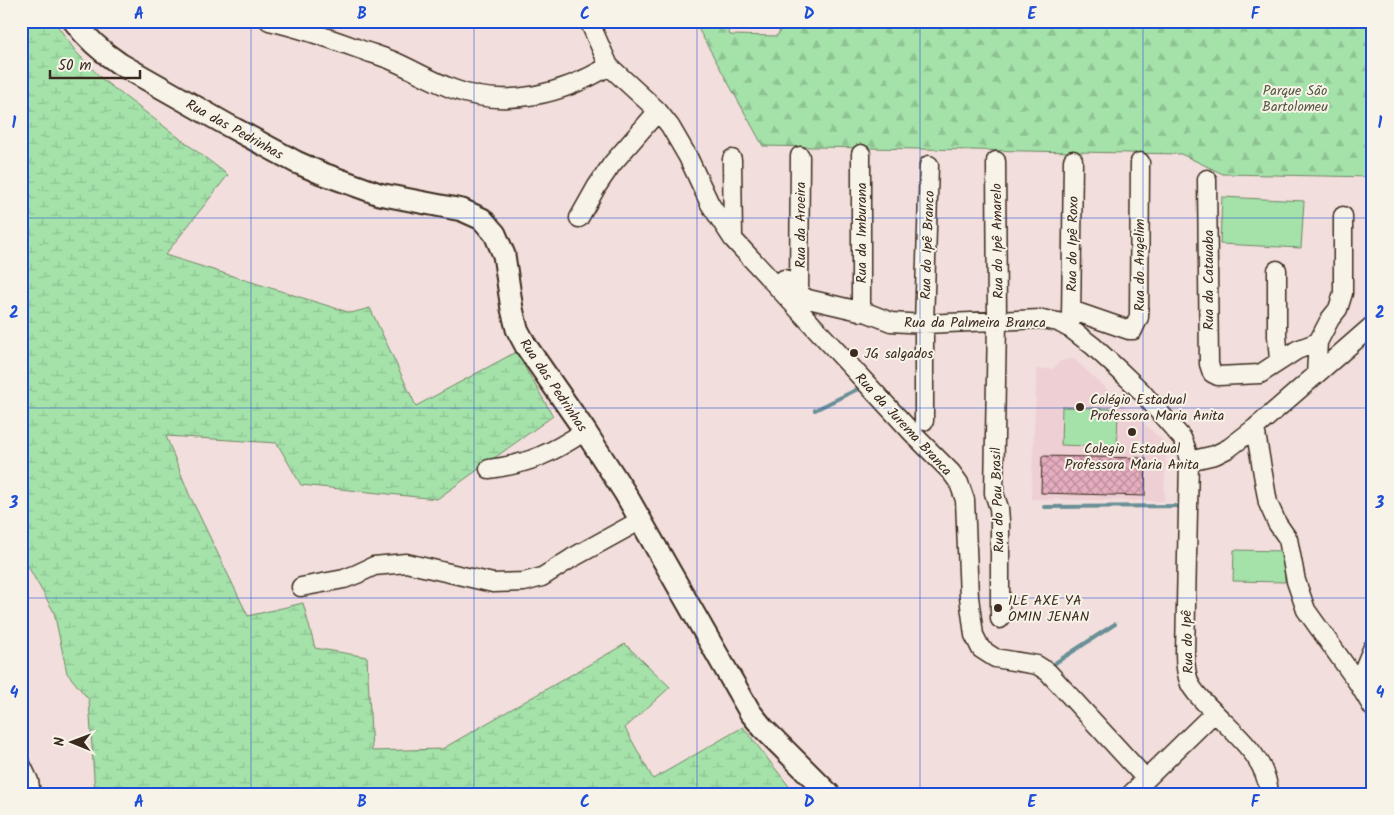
<svg xmlns="http://www.w3.org/2000/svg" width="1394" height="815" font-family="Kalam,sans-serif">
<defs>
<pattern id="forest-firs" width="22" height="20" patternUnits="userSpaceOnUse" patternTransform="scale(1.25)"><rect width="22" height="20" fill="#a4e2aa"/><path d="M5 1l3.5 6h-7zM16 11l3.5 6h-7z" fill="#8ec292"/></pattern>
<pattern id="wetland-marsh" width="20" height="14" patternUnits="userSpaceOnUse" patternTransform="scale(1.25)"><rect width="20" height="14" fill="#a4e2aa"/><path d="M1 5h8M5 5V1M11 12h8M15 12V8" fill="none" stroke="#8ec292"/></pattern>
<pattern id="building-cross-hatch" width="8" height="8" patternUnits="userSpaceOnUse" patternTransform="scale(1.25)"><rect width="8" height="8" fill="#e5adbf"/><path d="M0 0l8 8M0 8l8-8" fill="none" stroke="#bb8d9b"/></pattern>
</defs>
<rect width="100%" height="100%" fill="#f2dedc"/>
<filter id="ink" filterUnits="userSpaceOnUse"><feTurbulence type="fractalNoise" baseFrequency=".02" numOctaves="2"/><feDisplacementMap in="SourceGraphic" scale="10" xChannelSelector="R" yChannelSelector="G"/><feConvolveMatrix kernelMatrix="1 2 1 2 8 2 1 2 1" color-interpolation-filters="sRGB"/></filter>
<g filter="url(#ink)">
<path fill="#eecfd3" d="M1074 359 1166 444 1164 501 1031 499 1037 369H1053L1060 361Z"/>
<path fill="#a4e2aa" stroke="#708664" d="M1222 197 1304 201 1301 248 1220 244Z
M1062 407 1118 409 1117 447 1061 445Z
M1234 550 1285 551V582L1233 581Z"/>
<path fill="url(#forest-firs)" stroke="#708664" d="M694 21H723L730 35 777 36 785 21H1373V177L1223 174 1181 154 763 146Z"/>
<path fill="url(#wetland-marsh)" stroke="#708664" d="M21 21H54L76 52 103 80 228 175 165 255 351 313 370 308 416 406 516 352 553 416 437 499 301 485 277 443 166 436 189 494 248 616 303 603 315 648 367 657 372 751 442 749 625 644 670 687 625 728 653 779 743 727 795 794H95L89 700 67 673 54 612 21 554Z"/>
<g fill="none" stroke-linecap="round" stroke-linejoin="round">
<path stroke="#688f96" stroke-width="4" d="M815 410 862 387
M1044 507 1184 506
M1052 665 1115 624"/>
</g>
<path fill="url(#building-cross-hatch)" stroke="#3b2a1e" d="M1042 456 1146 458 1145 496 1041 493Z"/>
<g fill="none" stroke-linecap="round" stroke-linejoin="round">
<defs>
<path id="minor" d="M269 21C300 28 329 38 359 49 370 53 381 56 391 60 412 69 432 81 453 89 505 109 563 94 609 66
M589 21 609 66 658 111 670 126 688 157 710 204 733 239 917 438 951 472 959 483 965 500 969 597 974 635 981 649 995 658 1037 665 1048 672 1146 779
M732 159 733 239
M996 161 997 322 994 493 999 508 1000 521V619
M1207 179 1209 364 1212 373 1218 376 1260 374 1297 350 1318 342
M579 218 597 186 612 164 658 111
M1277 270V336L1279 360
M784 279 799 294 808 299 868 313 891 322 924 324 1042 319 1058 322 1071 329 1093 346 1119 370 1140 390 1182 438 1186 448 1189 461 1185 653C1185 664 1186 674 1190 684 1195 694 1204 702 1212 710 1235 734 1267 758 1269 794
M799 294 800 156
M1071 310 1129 330H1133L1139 317 1140 162
M861 312V154
M1071 321 1073 160
M1316 375 1318 342 1330 319 1338 309 1343 293V216
M924 421V324L929 165
M1255 428 1268 503 1277 523 1288 539 1296 581 1306 610 1358 683 1373 708
M1189 461 1215 455 1229 448 1255 428 1373 325
M489 469C529 464 552 453 585 431
M301 587 344 579 357 574 374 566 406 563 493 583 524 582 542 577 572 558 641 520
M1358 683 1373 647
M21 764 29 781 31 794
M1131 794 1214 713"/>
<path id="major" d="M74 21C87 39 102 52 120 64L231 127 296 162 321 173 379 194 462 210 482 219 495 234 504 255 512 309 517 329 526 346 585 431 625 493 750 712 763 728 829 794"/>
</defs>
<use href="#minor" stroke="#3b2a1e" stroke-width="21"/>
<use href="#major" stroke="#3b2a1e" stroke-width="25"/>
<use href="#minor" stroke="#f7f3e8" stroke-width="18"/>
<use href="#major" stroke="#f7f3e8" stroke-width="21"/>
</g>
</g>
<path fill="none" stroke="#1d4ed8" stroke-width="1" stroke-opacity="0.55" d="M251 21V794M474 21V794M697 21V794M920 21V794M1143 21V794M21 218H1373M21 408H1373M21 598H1373"/>
<g fill="#3b2a1e" stroke="#f7f3e8" stroke-width="2">
<circle cx="854" cy="353" r="5"/>
<circle cx="1080" cy="407" r="5"/>
<circle cx="1132" cy="432" r="5"/>
<circle cx="998" cy="608" r="5"/>
</g>
<g text-anchor="middle" stroke-width="4" stroke-linejoin="round" paint-order="stroke">
<g font-size="14" fill="#555841" stroke="#f7f3e8">
<text x="1295" y="95">Parque São<tspan x="1295" dy="16">Bartolomeu</tspan></text>
</g>
<g font-size="14" fill="#3b2a1e" stroke="#f7f3e8">
<text transform="translate(235 129) rotate(29)" y="5">Rua das Pedrinhas</text>
<text transform="translate(800 225) rotate(-90)" y="5">Rua da Aroeira</text>
<text transform="translate(861 233) rotate(-90)" y="5">Rua da Imburana</text>
<text transform="translate(997 241) rotate(-91)" y="5">Rua do Ipê Amarelo</text>
<text transform="translate(1072 244) rotate(-89)" y="5">Rua do Ipê Roxo</text>
<text transform="translate(927 245) rotate(-88)" y="5">Rua do Ipê Branco</text>
<text transform="translate(1139 265) rotate(-90)" y="5">Rua do Angelim</text>
<text transform="translate(1208 280) rotate(-90)" y="5">Rua da Catauaba</text>
<text x="975" y="327">Rua da Palmeira Branca</text>
<text transform="translate(554 385) rotate(56)" y="5">Rua das Pedrinhas</text>
<text transform="translate(904 424) rotate(47)" y="5">Rua da Jurema Branca</text>
<text transform="translate(997 500) rotate(-92)" y="5">Rua do Pau Brasil</text>
<text transform="translate(1187 642) rotate(-92)" y="5">Rua do Ipê</text>
</g>
<g font-size="14" fill="#3b2a1e" stroke="#f7f3e8" text-anchor="start">
<text x="864" y="358">JG salgados</text>
<text x="1090" y="404">Colégio Estadual<tspan x="1090" dy="16">Professora Maria Anita</tspan></text>
<text x="1132" y="453" text-anchor="middle">Colegio Estadual<tspan x="1132" dy="16">Professora Maria Anita</tspan></text>
<text x="1008" y="605">ILE AXE YA<tspan x="1008" dy="16">OMIN JENAN</tspan></text>
</g>
</g>
<rect width="1394" height="815" fill="none" stroke="#f7f3e8" stroke-width="55"/>
<g transform="translate(72 742) rotate(271)" stroke="#f7f3e8" stroke-width="4" paint-order="stroke">
<path d="M0-4L9 19L0 12L-9 19Z" fill="#3b2a1e"/>
<text y="-8" font-size="14" font-weight="bold" text-anchor="middle" fill="#3b2a1e">N</text>
</g>
<path d="M50 70v8h90v-8" fill="none" stroke="#3b2a1e" stroke-width="2.5"/>
<text x="58" y="70" font-size="15" fill="#3b2a1e" stroke="#f7f3e8" stroke-width="4" paint-order="stroke">50 m</text>
<rect x="28" y="28" width="1338" height="760" fill="none" stroke="#1d4ed8" stroke-width="2"/>
<g font-size="16" text-anchor="middle" font-weight="bold" fill="#1d4ed8">
<text x="139" y="19">A</text>
<text x="362" y="19">B</text>
<text x="585" y="19">C</text>
<text x="809" y="19">D</text>
<text x="1032" y="19">E</text>
<text x="1255" y="19">F</text>
<text x="14" y="128">1</text>
<text x="1380" y="128">1</text>
<text x="14" y="318">2</text>
<text x="1380" y="318">2</text>
<text x="14" y="508">3</text>
<text x="1380" y="508">3</text>
<text x="14" y="698">4</text>
<text x="1380" y="698">4</text>
<text x="139" y="807">A</text>
<text x="362" y="807">B</text>
<text x="585" y="807">C</text>
<text x="809" y="807">D</text>
<text x="1032" y="807">E</text>
<text x="1255" y="807">F</text>
</g>
</svg>
